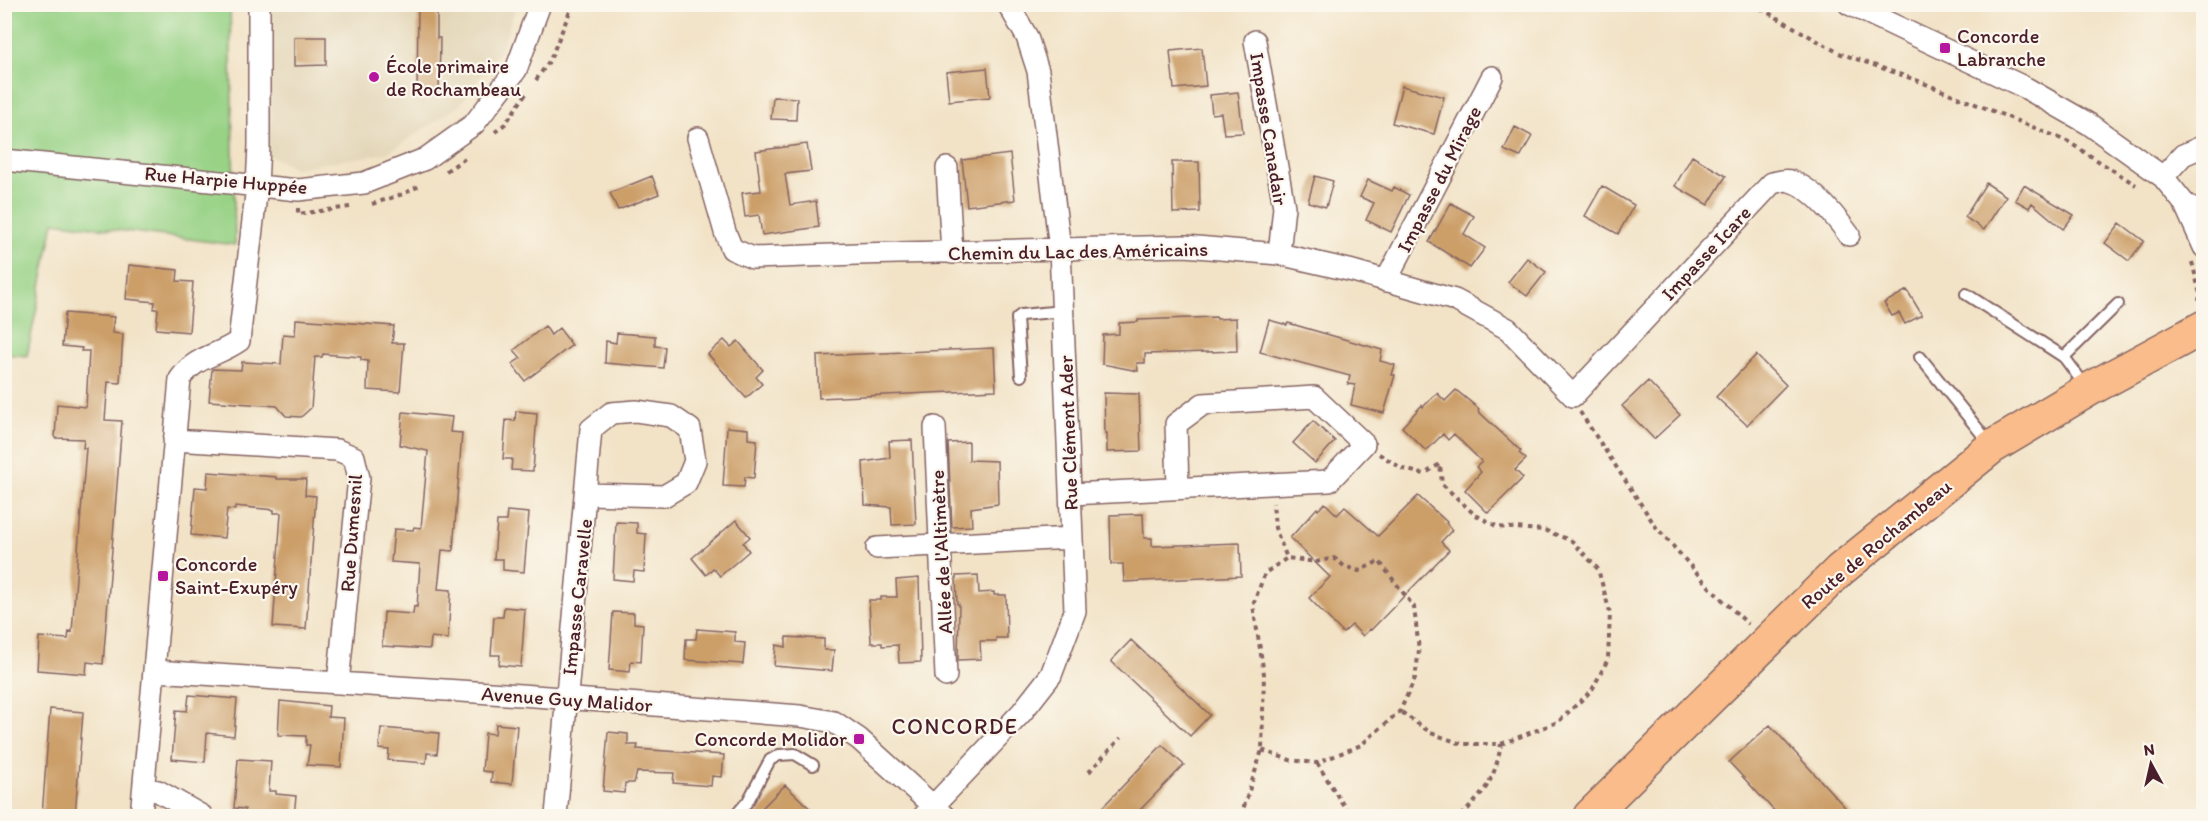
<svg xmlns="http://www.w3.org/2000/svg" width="2208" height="821" font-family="Itim,sans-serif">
<rect width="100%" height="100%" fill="#fbf7ec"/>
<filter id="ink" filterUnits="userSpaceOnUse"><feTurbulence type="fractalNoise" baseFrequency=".0167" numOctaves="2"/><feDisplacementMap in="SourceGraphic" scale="12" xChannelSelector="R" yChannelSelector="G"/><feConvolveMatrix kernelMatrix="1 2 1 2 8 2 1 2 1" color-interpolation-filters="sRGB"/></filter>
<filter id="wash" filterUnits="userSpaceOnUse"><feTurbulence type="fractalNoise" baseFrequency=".008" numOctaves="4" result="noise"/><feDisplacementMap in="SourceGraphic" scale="24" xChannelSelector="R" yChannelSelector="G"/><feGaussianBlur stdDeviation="1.35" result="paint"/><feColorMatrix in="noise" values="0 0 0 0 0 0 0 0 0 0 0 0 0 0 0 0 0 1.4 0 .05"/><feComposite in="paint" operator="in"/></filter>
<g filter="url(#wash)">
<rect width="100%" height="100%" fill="#f2e3c7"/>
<path fill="#e3d6b7" d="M267 5H517L501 49 459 106 387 153 295 168 268 155Z"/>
<path fill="#97d285" stroke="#707858" stroke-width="1.5" d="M16 5H230L235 245 54 222 27 356 5 354V18Z"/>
<g id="blocks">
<path fill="#cc9f69" d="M418 4H437V38H440L439 94H417Z
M294 37H326V65L294 66Z
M1202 48 1206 86 1174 89 1170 51Z
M987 68 990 97 949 101 946 72Z
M1402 86 1444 97 1434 134 1392 123Z
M1238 92 1243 133 1224 134 1221 113 1212 114 1210 95Z
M773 97 797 98 796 120 771 119Z
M1515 127 1532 136 1520 157 1504 150Z
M807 144 811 171 785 174 790 205 816 201 819 227 762 235 759 215 745 217 742 193 761 191 756 151Z
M1010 154 1015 200 967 206 962 160Z
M1692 156 1726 176 1708 205 1675 186Z
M1172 162H1199L1200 212 1173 213Z
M652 176 659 194 618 210 610 193Z
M1315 176 1333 181 1326 207 1308 202Z
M1368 180 1392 191 1394 187 1409 195 1391 232 1366 220 1374 203 1360 197Z
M1986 183 2006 196 1984 230 1965 217Z
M2024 185 2074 215 2063 229 2032 203 2029 208 2015 200Z
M1602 186 1634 205 1618 234 1585 216Z
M1451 203 1474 216 1464 234 1485 248 1470 268 1429 242Z
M2120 223 2144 241 2129 261 2105 243Z
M1527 258 1546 272 1527 296 1508 282Z
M129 265 178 270 177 281 193 282 189 332 156 329 158 309H154L155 302 126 299Z
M1907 290 1922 315 1905 324 1899 313 1892 316 1884 303Z
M65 313 114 317 112 333 123 334 120 383 108 382 105 420 122 421 103 664 87 662 86 674 37 670 39 637 68 639 69 631 72 632 78 550 86 448H83L84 439 55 438 57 404 86 407 89 351H81L82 348 62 346Z
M1216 317 1217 319 1236 318 1237 351 1145 354V363H1137L1138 371 1102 364 1103 335 1119 334V323L1138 322V320Z
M296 319 394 326 392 343H404L400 392 367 390 368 361 361 360V357L323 354 322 357H315L311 408 301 417 286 416 277 406 209 401 212 369 241 370 242 362 281 364 283 334 295 335Z
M1269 320 1287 325 1288 323 1382 350 1380 361 1395 365 1392 375H1395L1384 413 1351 405 1355 385 1348 384 1350 376 1260 352Z
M545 326 551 335 559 328 572 345 525 381 512 364 521 358 514 350Z
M617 333 655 336V346L665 347 663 368 605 363 606 341 616 343Z
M724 340 731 347 738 341 763 370 756 377 762 384 746 398 708 354Z
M994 348 996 390 819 398 817 356Z
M1756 355 1786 385 1747 425 1716 397Z
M1648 381 1680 415 1654 439 1622 406Z
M1456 390 1479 409 1478 411 1521 451 1519 453 1526 459 1515 470 1523 478 1488 513 1465 490 1481 472 1476 467 1482 462 1454 434 1448 440 1443 434 1426 451 1402 427 1422 405 1423 407 1437 393 1445 401Z
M1104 393 1139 394 1141 451 1107 452V433H1105Z
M516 411 537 413 533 471 511 470 512 459H503L506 420 515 421Z
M403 412 452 417 450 432 462 433 453 551 442 550 438 589 451 590 448 639 431 637 430 649 382 646 384 612 413 614 414 606 417 607 420 564 391 562 394 529 413 530 414 527 421 528 428 451 400 445Z
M1313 421 1335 441 1315 463 1293 443Z
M727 427 748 429V439L757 440 754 478 745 477 744 487 723 486Z
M912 440 916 524 892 525 891 507 865 505 863 462 890 458 889 441Z
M969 442V460L997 461 998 504 971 508 972 526 952 527 948 443Z
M208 472 276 477V479H306L305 495 316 496 306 629 273 627 281 513H274V510L235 506V510L227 509 224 538 191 535 195 487 207 488Z
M1418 496 1447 522 1446 523 1452 530 1441 542 1449 550 1371 630 1370 629 1363 636 1352 625 1343 633 1309 598 1330 577 1290 538 1317 508 1318 510 1325 503 1337 515 1345 507 1378 536Z
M507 511 529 513 524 572 503 570V559H494L497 521H506Z
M1143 514 1144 538H1152V546L1240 543 1241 576 1124 582 1123 564H1111L1110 515Z
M736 520 750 537 743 543 749 551 720 576 713 568 706 575 692 558Z
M616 522 637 523V533L646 534 644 572 634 571 633 581 613 579Z
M978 575 979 593 994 592V595H1006L1007 638H996V641H980L981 659 958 660 959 604H957L956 576Z
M919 578 921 662 899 663 898 645 882 646V643H871L869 600H881V597H897L896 580Z
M504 607 525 609 521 667 499 665 500 655H491L494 617H503Z
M613 612 634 613V623L643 624 641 662 631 661 630 672 609 670Z
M697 629 735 632V642L745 643 743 664 685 660 686 639H696Z
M786 637 824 639V650H834L832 671 774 666 776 645 786 647Z
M1131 640 1210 715 1190 736 1111 661Z
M189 695 237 699 234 736 207 733 205 762 172 759 176 710 187 711Z
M280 701 329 706 328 717 344 718 341 767 307 765 310 745H306V736L278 735Z
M50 709 83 712 75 816H42Z
M496 724 517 726 512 784 491 782 492 772 482 771 485 733 495 734Z
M1770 725 1853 816H1779L1729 762Z
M381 728 439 733 437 754 427 753 426 763 388 760 389 750 379 749Z
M608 732 628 734V745H638L637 749 724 755 722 777 712 776 711 786 673 783 674 773 637 772 634 783H625L624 793 603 791Z
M1162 745 1184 765 1134 816H1094Z
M238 759 271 761 269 791H276V794L296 796 294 816H245V809L234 808Z
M785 785 818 816H754Z"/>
</g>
</g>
<g filter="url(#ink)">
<use href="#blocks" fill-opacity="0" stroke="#856462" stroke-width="1.5"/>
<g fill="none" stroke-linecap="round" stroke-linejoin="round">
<defs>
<path id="lane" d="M1966 294 2064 357 2086 387
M1920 357 1990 444
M2064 357 2118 304
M1021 376 1017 318 1021 315 1063 311
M735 816 748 801 770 760 779 755 795 754 813 765"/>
<path id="street" d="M1849 4 2026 88 2089 124 2163 177 2184 203 2204 218
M1255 41 1284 207 1279 254
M698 138 725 232 732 249 753 258 857 254 1185 246 1279 254 1353 271 1455 300 1508 329 1573 396 1772 183C1778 182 1785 179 1790 181 1812 187 1836 217 1849 235
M4 160 298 190 364 183 425 159 474 124 516 70 540 4
M947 168 952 253
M2163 177 2183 155 2204 146
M2186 207 2204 247
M1386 281 1492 77
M935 427 946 676
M174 440 337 450 354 457 359 478 338 683
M1071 494 1329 481 1364 444 1314 397 1203 404 1176 424 1178 487
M877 548 1072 538
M155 671 521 695 800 716 834 722 859 739 944 816
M144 788 158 791 202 816
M141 816 180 379C197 355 216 357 239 341L257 186 259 145V4
M556 816 591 429 611 413 636 411 671 416 690 429 695 461 686 483 664 496 587 494
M924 816 1022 712 1051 675 1075 611 1060 249 1038 71 1027 37 1008 4"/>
<path id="primary" d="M1590 816 1840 570 1992 447 2088 390 2204 327"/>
</defs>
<use href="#lane" stroke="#856462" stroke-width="14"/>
<use href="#street" stroke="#856462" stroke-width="24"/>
<use href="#primary" stroke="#856462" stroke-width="36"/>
<path stroke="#856462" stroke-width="4" stroke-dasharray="4.5 4.5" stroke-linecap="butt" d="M1753 4 1839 53 1916 80 2067 141 2136 185
M536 80 550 60 573 4
M495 132 505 124 528 91
M446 171 467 157
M372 204 403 194 421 185
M298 208V214L350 207
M2192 262 2200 294 2199 301
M1580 412 1656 527 1712 590 1748 624
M1379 454 1403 469 1424 474 1440 464 1442 484 1474 514 1498 527 1544 530 1572 541 1598 569 1610 613 1608 659 1592 690 1558 722 1501 744H1462L1431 733 1400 711
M1262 750 1290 760 1317 763 1361 745 1400 711 1415 678 1419 650 1414 607 1379 561 1359 571 1344 566 1334 558 1316 562 1287 558
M1317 763 1347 811 1357 816
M1089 772 1121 738
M1241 816 1262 750 1264 674 1253 605 1265 573 1287 558 1275 528 1273 503
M1461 816C1486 791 1495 779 1501 744"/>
<use href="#lane" stroke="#fff" stroke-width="10"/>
<use href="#street" stroke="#fff" stroke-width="21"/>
<use href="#primary" stroke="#f9bc8a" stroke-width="33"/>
</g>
</g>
<g fill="#b5179e" stroke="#fbf7ec" stroke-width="2">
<rect x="1939" y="42" width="12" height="12" rx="3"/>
<circle cx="374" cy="77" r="6"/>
<rect x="157" y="570" width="12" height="12" rx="3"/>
<rect x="853" y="733" width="12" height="12" rx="3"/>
</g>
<g text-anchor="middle" stroke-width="4.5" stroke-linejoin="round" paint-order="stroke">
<g font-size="20" fill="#4a1f2b" stroke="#fbf7ec" text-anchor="start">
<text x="1957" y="43">Concorde<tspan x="1957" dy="23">Labranche</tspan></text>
<text x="386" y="73">École primaire<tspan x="386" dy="23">de Rochambeau</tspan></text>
<text x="175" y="571">Concorde<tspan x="175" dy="23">Saint-Exupéry</tspan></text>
<text x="847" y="746" text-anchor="end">Concorde Molidor</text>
</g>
<g font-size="20" fill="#4a1f2b" stroke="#fbf7ec">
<text transform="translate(1269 129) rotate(81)" y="7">Impasse Canadair</text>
<text transform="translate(1439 179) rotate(-63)" y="7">Impasse du Mirage</text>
<text transform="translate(226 180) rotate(5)" y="7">Rue Harpie Huppée</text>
<text transform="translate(1078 251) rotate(-1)" y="7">Chemin du Lac des Américains</text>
<text transform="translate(1706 253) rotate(-47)" y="7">Impasse Icare</text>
<text transform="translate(1068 433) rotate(-92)" y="7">Rue Clément Ader</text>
<text transform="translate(351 533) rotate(-86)" y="7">Rue Dumesnil</text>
<text transform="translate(1876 544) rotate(-40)" y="7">Route de Rochambeau</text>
<text transform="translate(941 552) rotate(-93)" y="7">Allée de l'Altimètre</text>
<text transform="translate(577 597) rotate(-84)" y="7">Impasse Caravelle</text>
<text transform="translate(567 699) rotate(4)" y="7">Avenue Guy Malidor</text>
</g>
<g font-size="22" letter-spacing="1.5" fill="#4a1f2b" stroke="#fbf7ec">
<text x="955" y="734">CONCORDE</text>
</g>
</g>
<rect width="2208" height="821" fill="none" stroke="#fbf7ec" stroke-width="24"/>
<g transform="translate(2151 764) rotate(352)" stroke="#fbf7ec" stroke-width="4.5" paint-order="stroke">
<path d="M0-4.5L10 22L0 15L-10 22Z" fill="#4a1f2b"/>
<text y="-9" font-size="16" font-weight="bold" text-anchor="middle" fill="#4a1f2b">N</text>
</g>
</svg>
